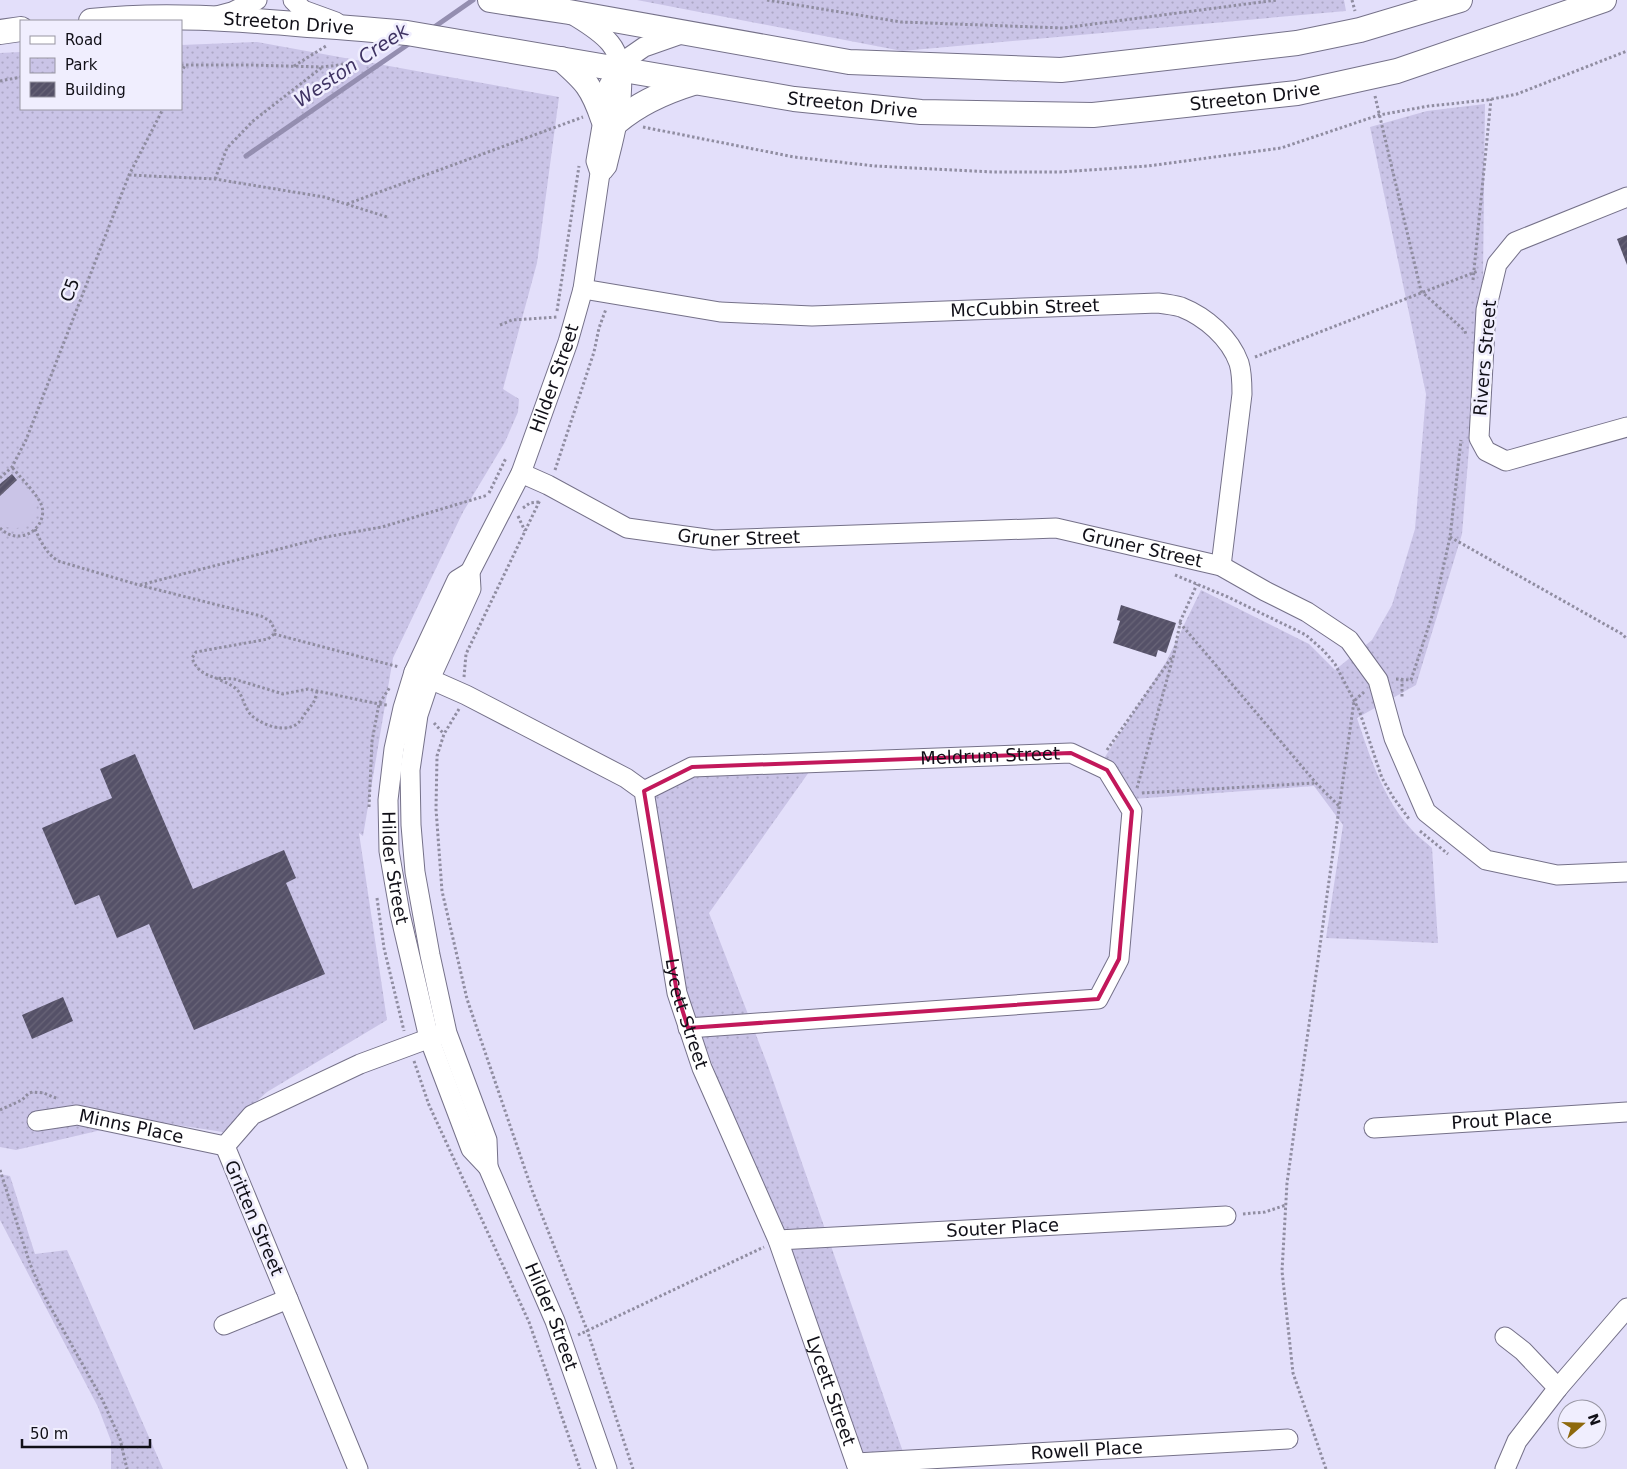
<svg xmlns="http://www.w3.org/2000/svg" width="1627" height="1469" font-family="'DejaVu Sans',sans-serif">
<defs>
<pattern id="park-dots" width="8" height="8" patternUnits="userSpaceOnUse" patternTransform="scale(1.25)"><rect width="8" height="8" fill="#cac4e7"/><path d="M2 2h.1M6 6h.1" fill="none" stroke="#aca7c5" stroke-width="1.8" stroke-linecap="round"/></pattern>
<pattern id="building-hatch" width="6" height="6" patternUnits="userSpaceOnUse" patternTransform="scale(1.25)"><rect width="6" height="6" fill="#555168"/><path d="M-1 1l2-2M0 6l6-6M5 7l2-2" fill="none" stroke="#696578"/></pattern>
</defs>
<rect width="100%" height="100%" fill="#e3dffa"/>
<path fill="url(#park-dots)" d="M637 0H1344L1346 11 902 51Z
M257 42 559 97 537 263 503 389 519 399 518 412 505 442 463 512 393 658 363 836 359 833 387 1020 267 1092 223 1132 144 1120 16 1150 0 1147V53L21 52V109H181V45Z
M1485 104 1483 278 1462 534 1416 685 1357 718C1370 757 1383 799 1412 830 1418 837 1426 842 1432 848L1438 943 1326 938 1343 825 1314 786 1133 799 1103 760 1166 662 1201 590 1309 644 1335 670 1372 640 1392 605 1415 529 1426 394 1370 127 1427 111Z
M809 772 709 913 768 1066 909 1469 860 1458 688 1000 649 791 696 776Z
M0 1174 10 1176 35 1254 67 1250 163 1469H111V1441L98 1407 0 1220Z"/>
<path fill="#cac4e7" d="M20 481C25 487 32 493 35 500 43 523 18 535 0 524V498Z"/>
<g fill="none" stroke-linecap="round" stroke-linejoin="round">
<path stroke="#948eb0" stroke-width="5" d="M430 30 473 0
M246 156 413 41"/>
</g>
<path fill="url(#building-hatch)" d="M1627 235V265L1617 239Z
M12 474 17 480 0 496V484Z
M1121 605 1176 623 1166 653 1158 650 1156 657 1113 643 1120 621 1117 620Z
M135 754 193 889 284 850 296 878 286 883 325 974 194 1030 149 924 117 938 99 895 75 905 42 828 112 798 100 769Z
M63 997 73 1021 32 1039 22 1015Z"/>
<g fill="none" stroke-linecap="round" stroke-linejoin="round">
<defs>
<g id="minor">
<path d="M293 0 303 10 336 22"/>
<path d="M573 15C586 23 600 31 610 43 634 72 615 132 607 166L603 171"/>
<path d="M217 16 232 12 257 0"/>
<path d="M1627 197 1515 242 1497 264 1486 310 1479 438 1486 451 1506 461 1627 427"/>
<path id="s1" d="M583 289 720 312 812 316 1158 303C1166 304 1174 305 1181 307 1206 317 1230 338 1239 363 1242 373 1242 384 1242 394L1221 566"/>
<path id="s2" d="M521 473 548 485 627 528 714 540 1056 528 1221 566 1265 591 1307 612 1349 640 1378 680 1394 738 1426 812 1486 860 1557 875 1627 872"/>
<path id="s3" d="M470 572 457 580 414 672 403 708 394 749 388 800 389 851 400 914 429 1038 471 1149 488 1167 555 1321 607 1469"/>
<path id="s4" d="M414 672 466 695 626 778 644 791 677 993 702 1068 778 1240 858 1469"/>
<path id="s5" d="M644 791 692 767 1071 753 1107 770 1132 811 1119 959 1098 999 688 1028"/>
<path id="s6" d="M37 1121 77 1115 225 1146"/>
<path id="s7" d="M1374 1128 1627 1112"/>
<path id="s8" d="M488 1167 487 1140 447 1033 430 955 415 872 411 825 410 770 418 715 430 679 471 589 470 572 521 473 568 342 583 289 600 173 596 161 609 85 620 69 631 56 644 47 684 33"/>
<path id="s9" d="M778 1240 1226 1216"/>
<path d="M224 1325 288 1299"/>
<path d="M1505 1337 1523 1351 1558 1388"/>
<path id="s10" d="M856 1463 1288 1439"/>
<path d="M358 1469 225 1146 252 1115 360 1064 441 1034"/>
<path d="M1505 1469 1517 1441 1558 1388 1627 1308"/>
</g>
<g id="major">
<path d="M490 0 569 12 849 62 1061 70 1297 43 1360 30 1460 0"/>
<path id="s11" d="M91 21C163 13 236 19 308 25 341 27 374 30 407 33L794 99 921 112 1093 115 1297 93 1397 71 1604 0"/>
<path d="M0 32 21 29"/>
<path d="M561 59C586 81 592 87 603 119"/>
<path d="M617 122C639 103 664 92 693 83"/>
</g>
</defs>
<use href="#minor" stroke="#757189" stroke-width="21"/>
<use href="#major" stroke="#757189" stroke-width="26"/>
<path stroke="#908da1" stroke-width="3" stroke-dasharray="2.5 2.5" stroke-linecap="butt" d="M767 0 901 22 1063 28 1277 0
M1352 0 1355 11
M181 65H251L322 67 356 63
M294 66 326 46
M181 73 185 65
M0 81 21 77
M1375 96 1421 291 1465 331 1466 335
M643 127 794 157 875 166 992 172H1060L1148 166 1281 148 1379 115 1429 106 1487 100 1517 94 1627 51
M129 175 215 179 324 197 387 217
M215 179 227 148 253 121 321 68
M347 204 583 117
M1473 280 1491 99
M557 311 579 166
M500 325 512 320 558 317
M1255 357 1478 271
M555 470 594 352 599 328 606 309
M0 478 12 467 26 440 129 175 163 109
M489 493 506 458
M523 508 530 503 540 502
M518 516 525 531
M0 528C21 549 50 525 41 504 37 494 19 476 12 467
M35 529C41 542 46 553 58 561L139 585 261 616 270 621 275 630 274 634 268 639 196 652 192 658C197 671 204 674 216 678
M1450 537 1622 634 1627 639
M1175 575 1228 597 1306 635 1324 651 1335 664 1359 710 1382 778 1393 797 1409 819
M140 585 326 537 382 527 488 495
M1180 622 1197 584
M274 634 399 667
M464 677 466 654 540 500
M1396 679 1411 680 1433 613 1450 537 1461 440
M1402 679V699
M317 691C315 702 314 702 307 711 304 714 302 720 298 723 286 734 263 725 252 716 245 709 244 700 239 692 234 685 224 682 216 678L234 679 283 694 308 689 317 691 379 704 387 705
M459 709 444 734 437 756 436 809 442 891 467 999 532 1190 587 1330 633 1469
M434 723 444 734
M1107 750 1172 657
M1137 788 1174 654 1180 623 1316 783 1339 806
M1142 793 1315 783
M369 807 372 741 379 704 390 687
M1420 831 1448 854
M377 898 384 948 404 1031
M414 1061 429 1105 529 1322 580 1469
M0 1110 22 1100 29 1093 33 1092 44 1093 58 1099
M0 1170 30 1264 43 1294 102 1399 120 1439 127 1469
M1243 1214 1265 1212 1286 1205
M578 1335 764 1247
M1326 1469 1293 1373 1282 1271 1287 1183 1354 701 1364 692"/>
<use href="#minor" stroke="#fff" stroke-width="19"/>
<use href="#major" stroke="#fff" stroke-width="24"/>
</g>
<path fill="none" stroke="#c2185b" stroke-width="4" stroke-linejoin="round" d="M1071 753 1107 770 1132 811 1119 959 1098 999 688 1028 677 993 644 791 692 767Z"/>
<g text-anchor="middle" stroke-width="5" stroke-linejoin="round" paint-order="stroke">
<g font-size="18" fill="#111018" stroke="#f0eefe">
<text dy="6" stroke="none"><textPath href="#s11" startOffset="198">Streeton Drive</textPath></text>
<text dy="6" stroke="none"><textPath href="#s11" startOffset="1172">Streeton Drive</textPath></text>
<text dy="6" stroke="none"><textPath href="#s11" startOffset="768">Streeton Drive</textPath></text>
<text transform="translate(70 290) rotate(-69)" y="6">C5</text>
<text dy="6" stroke="none"><textPath href="#s1" startOffset="444">McCubbin Street</textPath></text>
<text transform="translate(1485 358) rotate(-85)" y="6">Rivers Street</text>
<text dy="6" stroke="none"><textPath href="#s8" startOffset="829">Hilder Street</textPath></text>
<text dy="6" stroke="none"><textPath href="#s2" startOffset="232">Gruner Street</textPath></text>
<text dy="6" stroke="none"><textPath href="#s2" startOffset="638">Gruner Street</textPath></text>
<text dy="6" stroke="none"><textPath href="#s5" startOffset="352">Meldrum Street</textPath></text>
<text dy="6" stroke="none"><textPath href="#s3" startOffset="316">Hilder Street</textPath></text>
<text dy="6" stroke="none"><textPath href="#s4" startOffset="486">Lycett Street</textPath></text>
<text dy="6" stroke="none"><textPath href="#s7" startOffset="128">Prout Place</textPath></text>
<text dy="6" stroke="none"><textPath href="#s6" startOffset="96">Minns Place</textPath></text>
<text transform="translate(254 1218) rotate(67)" y="6">Gritten Street</text>
<text dy="6" stroke="none"><textPath href="#s9" startOffset="225">Souter Place</textPath></text>
<text dy="6" stroke="none"><textPath href="#s3" startOffset="796">Hilder Street</textPath></text>
<text dy="6" stroke="none"><textPath href="#s4" startOffset="891">Lycett Street</textPath></text>
<text dy="6" stroke="none"><textPath href="#s10" startOffset="231">Rowell Place</textPath></text>
</g>
<g font-size="19" font-style="italic" fill="#3f3363" stroke="#f0eefe">
<text transform="translate(351 65) rotate(-34)" y="7">Weston Creek</text>
</g>
</g>
<rect x="20" y="20" width="162" height="90" fill="#f0eefe" stroke="#9795a2"/>
<rect x="30" y="36" width="25" height="8" fill="#ffffff" stroke="#9795a2"/>
<text x="65" y="45" font-size="15" fill="#111018">Road</text>
<rect x="30" y="58" width="25" height="15" fill="url(#park-dots)" stroke="#9795a2"/>
<text x="65" y="70" font-size="15" fill="#111018">Park</text>
<rect x="30" y="82" width="25" height="15" fill="url(#building-hatch)" stroke="#9795a2"/>
<text x="65" y="95" font-size="15" fill="#111018">Building</text>
<g transform="translate(1582 1424) rotate(70)"><circle r="24" fill="#f0eefe" stroke="#9795a2"/>
<path d="M0-4L9 19L0 12L-9 19Z" fill="#8e690d"/>
<text y="-8" font-size="14" font-weight="bold" text-anchor="middle" fill="#111018">N</text>
</g>
<path d="M22 1439v8h128v-8" fill="none" stroke="#111018" stroke-width="2.5"/>
<text x="30" y="1439" font-size="15" fill="#111018" stroke="#f0eefe" stroke-width="4" paint-order="stroke">50 m</text>
</svg>
